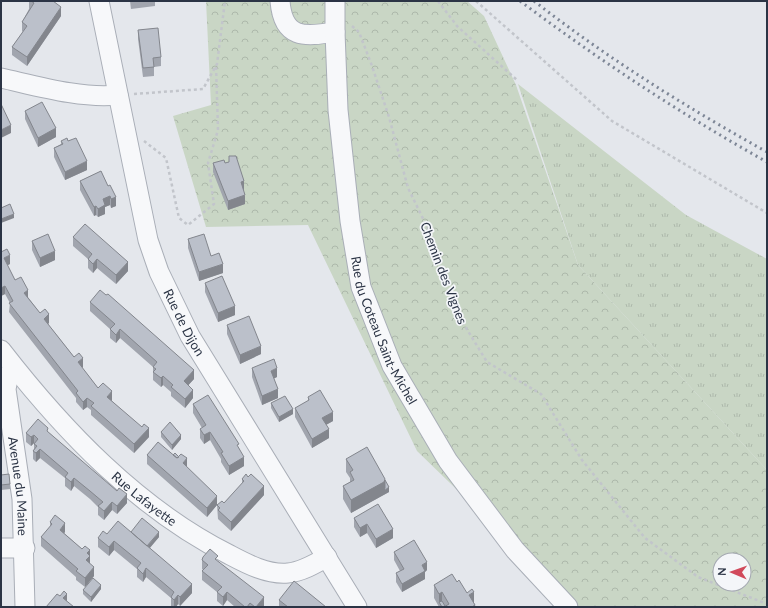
<svg xmlns="http://www.w3.org/2000/svg" width="768" height="608" font-family="Lato,sans-serif">
<defs>
<pattern id="grass-tufts" width="24" height="20" patternUnits="userSpaceOnUse"><rect width="24" height="20" fill="#c9d6c5"/><path d="M3 7l-1-3M5 7V3M7 7l1-3M15 17l-1-3M17 17v-4M19 17l1-3" fill="none" stroke="#adb8ab"/></pattern>
<pattern id="forest-crowns" width="20" height="18" patternUnits="userSpaceOnUse"><rect width="20" height="18" fill="#c9d6c5"/><path d="M2 6a3 3 0 1 1 6 0M12 15a3 3 0 1 1 6 0" fill="none" stroke="#adb8ab"/></pattern>
</defs>
<rect width="100%" height="100%" fill="#e4e7ec"/>
<path fill="url(#grass-tufts)" d="M518 84 686 215 767 259V470L578 265Z"/>
<path fill="url(#forest-crowns)" fill-rule="evenodd" d="M206 1H467L484 16 516 85 578 265 767 470V607H578L417 451 308 225 206 227 173 116 211 105ZM720 560H744V584H720Z"/>
<g fill="none" stroke-linecap="round" stroke-linejoin="round">
<defs>
<g id="minor">
<path id="s1" d="M99 1 148 240 159 272 190 336 357 607"/>
<path d="M280 1C283 39 304 37 335 32"/>
<path id="s2" d="M335 1V32L338 110 350 221 361 287 392 366 448 461 515 550 568 607"/>
<path d="M1 78C37 86 82 99 118 95"/>
<path id="s3" d="M1 350C63 430 138 509 230 555 247 564 268 575 288 573 301 572 315 564 327 557"/>
<path id="s4" d="M13 366 8 379 6 389 22 499 25 607"/>
<path d="M1 548H25"/>
</g>
</defs>
<use href="#minor" stroke="#a9aeb7" stroke-width="21"/>
<path stroke="#c2c5cb" stroke-width="2.5" stroke-dasharray="3 3" stroke-linecap="butt" d="M438 1 457 26 518 81
M476 1 612 121 767 213
M352 26 359 32 372 66 389 117 408 188 433 239 460 318 487 362 541 394 582 460 645 538 698 577 767 604
M134 94 203 89 217 64 225 1
M144 141 166 158 179 218 188 225 214 204 208 163 218 130 216 65"/>
<use href="#minor" stroke="#f7f8fa" stroke-width="19"/>
<path stroke="#7d8696" stroke-width="3" stroke-dasharray="2 4" stroke-linecap="butt" d="M520 1C599 60 681 114 767 162
M534 1C607 58 686 107 767 152"/>
</g>
<path fill="#a1a5ae" d="M29 1H53L61 16 27 66 12 55V47L23 32 22 31V22L29 9Z
M130 1H155V6L131 9Z
M138 30 161 57V66L154 67V76L143 77 138 39Z
M25 111 56 137 38 147 25 119Z
M61 141 87 170 65 180 54 157V148L61 144Z
M213 163H225L244 190H243L245 204 228 210 213 172Z
M101 171 116 206 111 208 110 205 105 207V214L98 217 96 215 94 216 80 190V181Z
M73 237 128 271 116 284 97 268 93 273 88 268V259L73 246Z
M188 239 211 256 223 273 199 281 188 248Z
M32 241 55 260 40 267 32 250Z
M1 252 10 264 7 265 15 280 40 313 49 323 48 324 74 357 83 367 82 368 98 388 112 400V401L149 437 134 453 91 415V410L87 407 83 410 76 402V398L9 312 10 303 5 294 1 296Z
M205 283 235 315 218 322 205 292Z
M90 302 194 379 188 385 193 398 185 408 171 396V392L163 385 161 387 153 380V367L120 338 116 343 110 338V329L90 311Z
M227 325 261 354 240 364 227 334Z
M252 368 277 377 274 378 278 398 262 405 252 377Z
M308 397 333 421 326 425 329 438 312 448 295 417V408L308 401Z
M271 403 293 414 279 422 271 408Z
M193 404 239 448 244 466 229 475 221 462V459L210 440 204 444 200 438V429L202 428 193 413Z
M48 432 127 503 117 514 112 510 104 520 98 515V507L90 499 74 486 71 491 65 486V478L40 458 36 462 33 459V451L34 449V443L31 446 26 442V433Z
M161 432 181 439 172 450 161 437Z
M147 455 187 467 217 505 207 517 147 464Z
M346 459 385 480 389 492 351 513 343 499V486L350 482V478L346 472Z
M1 475 10 484V489L1 490Z
M242 479 264 495 231 531 218 519 217 505 224 503 242 484Z
M354 518 393 538 376 548 367 533 360 537 354 527Z
M50 522 65 532 64 533 82 549 90 550V564L94 576 85 587 76 580V577L41 546V537L50 527Z
M131 532 159 537 150 548 192 593 180 606 178 604 176 607H172L171 606V598L146 577 143 582 137 577V569L114 550 109 556 98 547V538L107 534Z
M394 552 427 570 425 572V579L402 592 396 582V573L400 571 394 560Z
M202 560 218 561 264 606 263 607H235L227 600 223 606 217 601V592L202 580V571L203 570 202 569Z
M457 582 474 603 476 607H439L434 598V585Z
M101 589 91 602 83 594V590Z
M279 600 326 607H279Z"/>
<path fill="#83868d" d="M61 7V16L27 66V57Z
M11 125V133L1 138V130Z
M56 128V137L38 147V138Z
M87 161V170L65 180V172Z
M244 181V190L241 191V182Z
M245 195V204L228 210V201Z
M110 196V205L105 207V214L98 217V209L103 199Z
M116 197V206L111 208V199Z
M96 206V215L94 216V207Z
M14 214V218L1 223V219Z
M55 251V260L40 267V258Z
M10 255V264L4 267V258Z
M97 259V268L93 273V264Z
M128 262V271L116 284V275Z
M223 264V273L199 281V272Z
M5 286V294L1 296V288Z
M28 290V299L24 293Z
M235 306V315L218 322V313Z
M49 314V323L44 327V319Z
M120 329V338L116 343V335Z
M261 346V354L240 364V355Z
M83 358V367L78 371V362Z
M277 368V377L271 380V371Z
M194 370V379L184 390V381Z
M163 376V385L161 387V378Z
M278 389V398L262 405V396Z
M193 390V398L185 408V399Z
M112 391V400L107 406V397Z
M87 398V407L83 410V402Z
M293 409V414L279 422V417Z
M333 412V421L322 427V418Z
M149 428V437L134 453V444Z
M329 429V438L312 448V439Z
M210 432V440L204 444V435Z
M34 435V443L31 446V437Z
M181 435V439L172 450V445Z
M40 449V458L36 462V453Z
M244 457V466L229 475V466Z
M187 458V467L183 463Z
M74 478V486L71 491V482Z
M385 479V490L389 487V492L351 513V500Z
M264 486V495L231 531V522Z
M127 494V503L117 514V506Z
M217 496V505L207 517V508Z
M112 502V510L104 520V511Z
M65 523V532L60 538V530Z
M367 524V533L360 537V528Z
M393 529V538L376 548V539Z
M159 532V537L147 551V547Z
M114 541V550L109 556V547Z
M90 550V564L86 560 87 553Z
M427 562V570L425 572V579L402 592V584L422 565Z
M94 567V576L85 587V578Z
M146 568V577L143 582V574Z
M192 584V593L180 606V597Z
M101 585V589L91 602V597Z
M227 592V600L223 606V597Z
M442 592V605L439 602V594Z
M474 592V605L469 595Z
M67 594V603L63 598Z
M178 595V604L176 607H174V600Z
M264 597V606L263 607H256Z"/>
<path fill="#bbc0ca" stroke="#83868d" d="M31 1H53L61 7 27 57 12 47 27 26 22 22 34 3Z
M158 28 161 57 153 58 154 67 143 68 138 30Z
M42 102 56 128 38 138 25 111Z
M1 104 11 125 1 130Z
M67 138 68 141 76 138 87 161 65 172 54 148 63 144 61 141Z
M229 156H236L244 181 241 182 245 195 228 201 213 163 224 160 225 163 229 162Z
M101 171 108 186 110 185 116 197 111 199 110 196 103 199 105 205 98 209 96 206 94 207 80 181Z
M10 204 14 214 1 219V208Z
M85 224 128 262 116 275 97 259 93 264 88 259 92 254 73 237Z
M48 234 55 251 40 258 32 241Z
M204 234 211 256 219 253 223 264 199 272 188 239Z
M7 249 10 255 4 258 15 280 21 277 28 290 24 293 40 313 45 309 49 314 44 319 74 357 79 353 83 358 78 362 98 388 103 383 112 391 107 397 142 427 144 424 149 428 134 444 91 406 94 403 87 398 83 402 76 393 78 391 9 303 13 301 5 286 1 288V252Z
M222 276 235 306 218 313 205 283Z
M100 290 106 295 108 294 194 370 184 381 193 390 185 399 171 387 173 385 163 376 161 378 153 372 156 369 153 367 157 362 120 329 116 335 110 329 115 324 90 302Z
M249 316 261 346 240 355 227 325Z
M274 359 277 368 271 371 278 389 262 396 252 368Z
M320 390 333 412 322 418 329 429 312 439 295 408 309 400 308 397Z
M208 395 239 444 237 445 244 457 229 466 221 453 223 452 210 432 204 435 200 429 206 425 193 404Z
M285 396 293 409 279 417 271 403Z
M38 419 48 428 47 431 117 491 119 488 127 494 117 506 112 502 104 511 98 506 103 502 90 491 74 478 71 482 65 477 68 473 40 449 36 453 33 451 37 446 34 444 38 439 34 435 31 437 26 433Z
M170 422 181 435 172 445 161 432Z
M158 442 177 458 181 454 187 458 183 463 217 496 207 508 147 455Z
M367 447 385 479 384 482 351 500 343 486 354 480 350 472 353 470 346 459Z
M175 453 179 457 177 458 173 455Z
M9 474 10 484 1 485V475Z
M246 474 248 477 251 474 264 486 231 522 218 510 220 508 217 505 222 501 224 503 244 481 242 479Z
M385 480 389 487 384 491 385 488Z
M378 504 393 529 376 539 367 524 360 528 354 518Z
M55 515 65 523 60 530 82 549 85 546 90 550 87 553 90 556 86 560 94 567 85 578 76 571 78 569 41 537 52 524 50 522Z
M142 518 159 532 147 546 131 532Z
M118 521 192 584 180 597 178 595 174 600 171 597 174 592 146 568 143 574 137 568 141 563 114 541 109 547 98 538 103 531 107 534Z
M414 540 427 562 422 565 425 571 402 584 396 573 404 569 394 552Z
M210 549 218 556 215 559 264 597 256 607H255L250 603 247 607H245L227 592 223 597 217 592 222 587 202 571 208 565 202 560 203 557Z
M452 574 457 582 459 580 467 593 472 589 474 592 469 595 475 605 472 607H444L449 604 442 592 439 594 434 585Z
M93 578 101 585 91 597 83 590Z
M294 581 326 607H288L279 600Z
M64 591 67 594 63 598 74 607H46L57 594 60 596Z
M442 601 445 606 444 607H442L439 602Z"/>
<g text-anchor="middle" stroke-width="3.5" stroke-linejoin="round" paint-order="stroke">
<g font-size="13" fill="#2b3445" stroke="#f4f6f9">
<text transform="translate(444 273) rotate(69)" y="5">Chemin des Vignes</text>
<text dy="5" stroke="none"><textPath href="#s1" startOffset="334">Rue de Dijon</textPath></text>
<text dy="5" stroke="none"><textPath href="#s2" startOffset="336">Rue du Coteau Saint-Michel</textPath></text>
<text dy="5" stroke="none"><textPath href="#s4" startOffset="122">Avenue du Maine</textPath></text>
<text dy="5" stroke="none"><textPath href="#s3" startOffset="207">Rue Lafayette</textPath></text>
</g>
</g>
<rect width="768" height="608" fill="none" stroke="#2b3445" stroke-width="4"/>
<g transform="translate(732 572) rotate(272)"><circle r="19" fill="#f4f6f9" stroke="#a4a8b1"/>
<path d="M0-3L7 15L0 10L-7 15Z" fill="#d1495b"/>
<text y="-6" font-size="11" font-weight="bold" text-anchor="middle" fill="#2b3445">N</text>
</g>
</svg>
